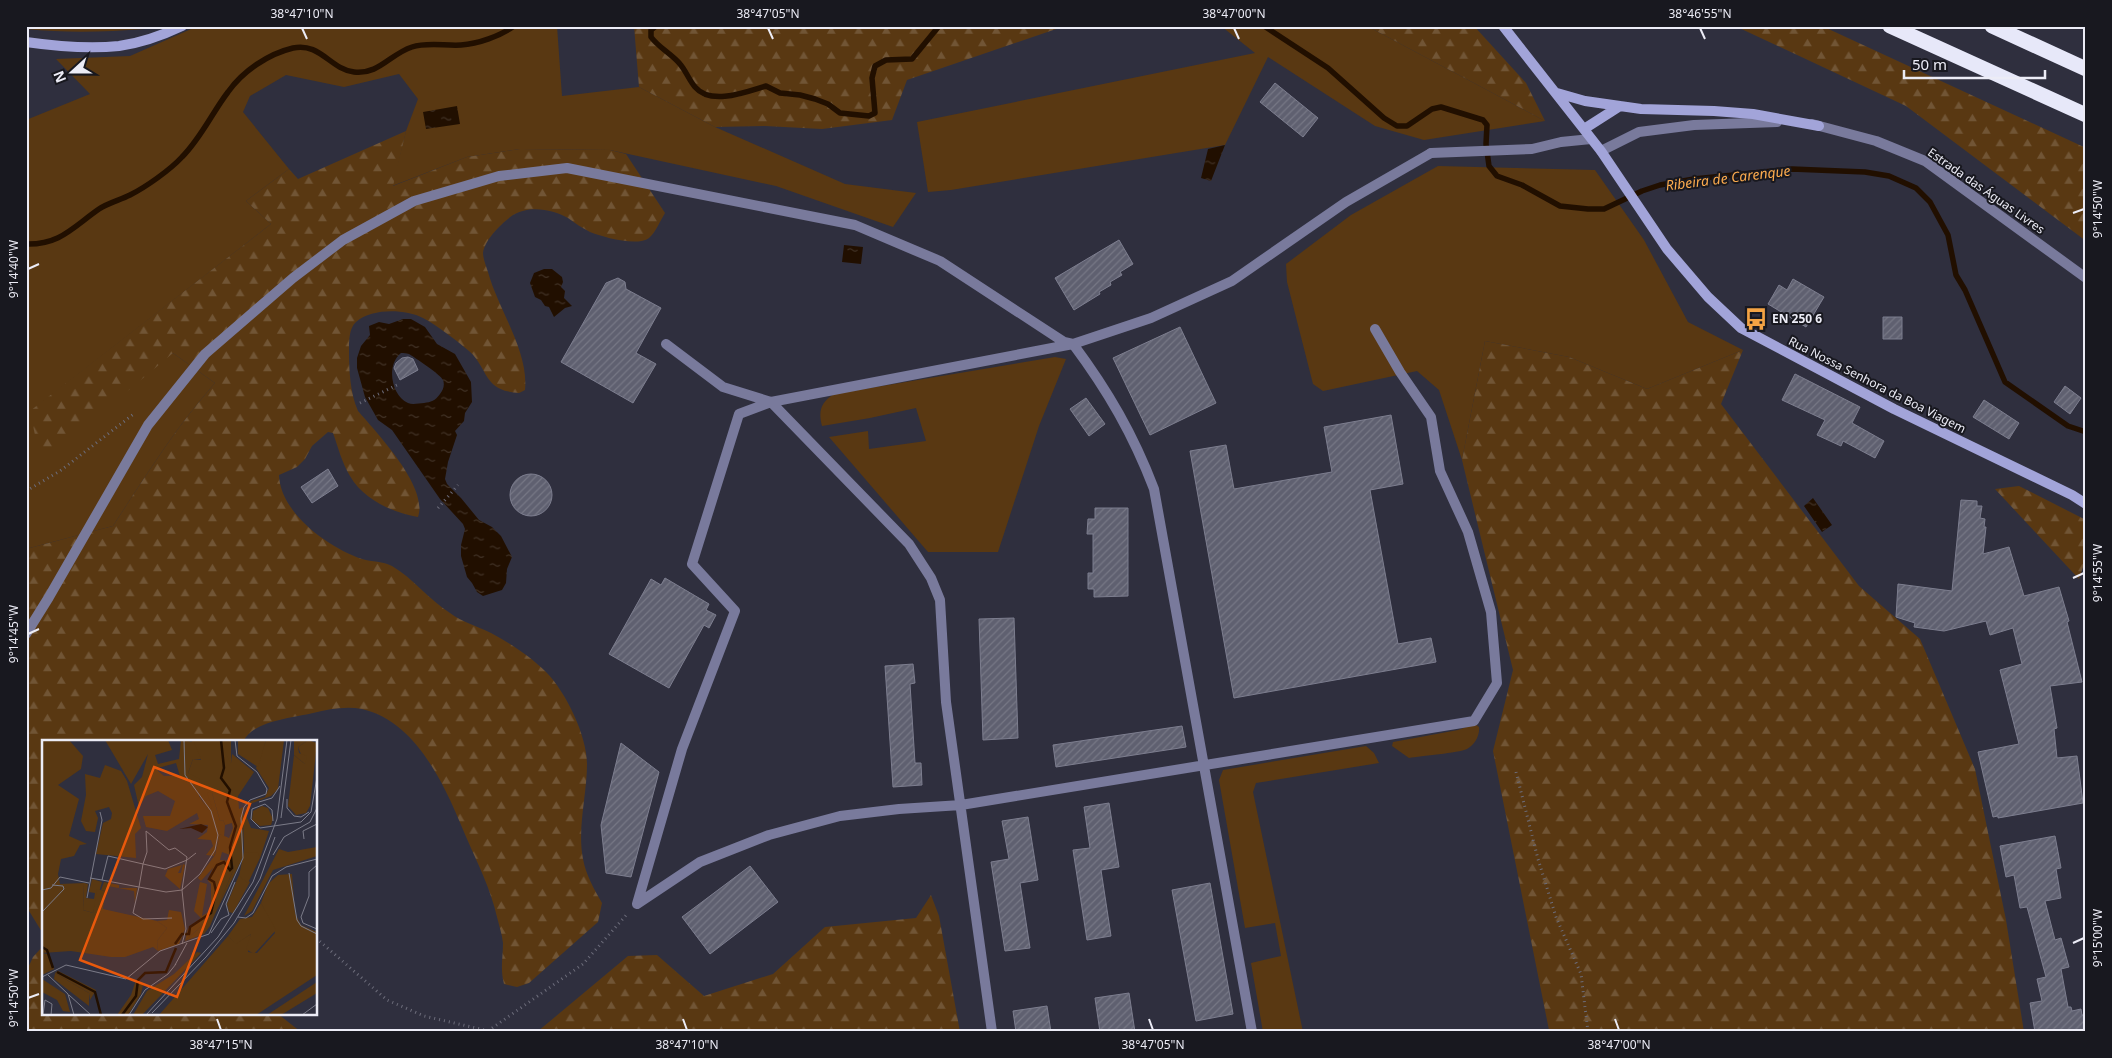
<svg xmlns="http://www.w3.org/2000/svg" width="2112" height="1058" font-family="'Noto Sans',sans-serif">
<defs>
<pattern id="forest-firs" width="22" height="20" patternUnits="userSpaceOnUse" patternTransform="scale(1.25)"><rect width="22" height="20" fill="#593812"/><path d="M5 1l3.5 6h-7zM16 11l3.5 6h-7z" fill="#715535"/></pattern>
<pattern id="water-ripples" width="26" height="14" patternUnits="userSpaceOnUse" patternTransform="scale(1.25)"><rect width="26" height="14" fill="#210f00"/><path d="M2 4q2-2 4 0t4 0M15 11q2-2 4 0t4 0" fill="none" stroke="#413226"/></pattern>
<pattern id="building-hatch" width="6" height="6" patternUnits="userSpaceOnUse" patternTransform="scale(1.25)"><rect width="6" height="6" fill="#5f6070"/><path d="M-1 1l2-2M0 6l6-6M5 7l2-2" fill="none" stroke="#767785"/></pattern>
</defs>
<rect width="100%" height="100%" fill="#2f2f3e"/>
<path fill="#593812" d="M26 26H152L145 29C105 32 66 33 26 29Z
M198 26H557L562 96 639 87 715 127 845 184 916 193 893 227 776 186 610 150 520 149 467 157 392 186 406 131 418 99 399 74 344 87 286 75 250 96 243 112 289 169 246 201 271 224 31 411 173 353 215 383C176 427 145 477 113 526L26 549V120L90 94 56 59 130 56Z
M1221 26H1367L1545 121 1424 140 1375 126 1268 57 1225 145 951 190 928 192 917 122 1255 53Z
M1438 166 1595 170 1644 240 1688 322 1743 350 1647 389 1569 357 1485 341 1462 460 1439 390 1417 371 1323 391 1313 384 1287 282 1286 264 1351 215Z
M1055 357 1066 359 1039 426 998 552H928L829 437 868 431 869 449 926 441 916 408 870 418 822 426C818 411 821 402 834 394Z
M1475 724 1479 727C1480 735 1475 745 1467 749 1458 753 1421 756 1409 758L1392 746 1393 742 1458 730Z
M1366 746 1374 753 1379 763 1256 783 1253 792 1303 1032H1263L1251 963 1281 956 1275 923 1245 928 1219 780 1223 770Z"/>
<path fill="url(#forest-firs)" d="M634 26H1065L907 80 892 120 822 129 765 126 715 127 639 87Z
M1367 26H1474L1526 83 1545 121Z
M1735 26H1822L2086 148V241L1906 106Z
M406 131 393 186 467 157 520 149 610 150 626 154 665 213C660 221 656 232 649 238 637 247 603 237 590 232 582 228 575 223 568 218 553 209 529 205 513 215 502 223 485 239 483 253 483 258 486 266 488 272 498 309 529 351 525 390L519 393C509 392 499 391 491 382 483 373 480 360 469 351 457 341 437 325 423 318 405 309 372 308 356 322 349 328 349 341 349 350 349 370 350 393 358 411 376 432 429 487 418 517 393 513 363 499 350 476 342 463 338 447 333 433L328 432 312 446 305 459 297 467 279 475C280 513 329 548 362 559 372 562 383 561 392 566 414 579 428 599 450 613 462 622 477 626 491 633 510 643 531 657 546 672 566 692 587 736 587 764 587 795 577 828 583 859 586 875 594 889 602 903L598 922 529 983 517 987 504 984C500 969 503 957 503 943 502 934 499 925 497 917 491 890 478 864 467 839 447 791 419 722 362 709 346 706 329 709 313 713 292 718 252 721 243 742H44V1014H278L301 1032H26L28 968 33 957 44 945 42 932 26 906V549L113 526C145 477 176 427 215 383L173 353 41 464 30 411 271 224 246 201 289 169 298 179Z
M1485 341 1569 357 1647 389 1743 350 1721 404 1859 586 1920 639 1975 769 2006 920 2024 1032H1543L1549 1030 1493 751 1513 670 1462 460Z
M2019 486 2086 520V558L2079 579 1995 489Z
M931 895 939 916 960 1032H537L628 956 657 955 704 996 773 974 825 927 916 918Z"/>
<path fill="url(#water-ripples)" fill-rule="evenodd" d="M457 106 460 124 426 129 423 112Z
M1225 145 1211 181 1201 178 1208 149Z
M844 245 863 247 861 264 842 262Z
M544 269H552L562 277 563 282 561 287 565 291 564 298 572 306 565 308 554 317 549 307 545 306 541 300 535 297 530 283 534 273Z
M403 319H411L425 327 437 344 455 354 471 382 472 402 465 413 464 421 455 431 457 435 448 462 445 479 447 484 461 498 479 520 492 527 501 536 512 557 507 569 506 583 502 590 483 596 477 592 472 583 467 577 461 556V545L465 529 463 524 440 499 392 430 378 420 365 397 357 368V358L361 346 370 335 369 326 379 322 389 324ZM401 353C404 353 406 353 409 354 414 357 441 375 443 380 445 385 443 390 440 394 435 401 431 402 424 403 419 403 413 405 408 403 391 395 386 365 401 353Z
M1813 498 1832 525 1822 532 1804 506Z"/>
<g fill="none" stroke-linecap="round" stroke-linejoin="round">
<path stroke="#210f00" stroke-width="5.5" d="M656 26 651 30V37C659 48 672 54 680 64 686 71 689 80 695 87 711 106 746 92 766 86L780 93 800 95 815 99 828 104 840 113 869 116 875 113 872 78 875 66 886 60 912 59 939 26
M1264 26 1328 68 1384 118 1397 126H1407L1432 109 1441 107 1483 120 1487 125 1486 144 1489 166 1497 176 1522 185 1560 206 1588 209H1604L1642 191 1660 185 1694 179 1792 169 1865 172 1889 176 1916 188 1930 202 1948 235 1956 275 1965 290 2005 382 2068 426 2086 432
M26 244C60 245 73 227 99 209 108 203 120 200 130 195 146 187 170 170 182 157 201 138 212 113 228 92 243 71 268 54 293 48 320 42 330 69 354 72 379 75 390 54 412 47 427 42 445 46 461 45 478 44 500 36 514 26"/>
</g>
<path fill="url(#building-hatch)" stroke="#7d7e8f" d="M1275 83 1318 118 1303 137 1260 102Z
M1119 240 1133 264 1120 272 1122 275 1110 282 1111 285 1099 292 1100 294 1074 310 1055 278Z
M618 278 625 282 626 289 661 308 636 353 656 364 633 403 561 362 606 283Z
M1793 279 1824 297 1806 327 1768 304 1779 285 1787 290Z
M1883 317H1902V339H1883Z
M1180 327 1216 403 1150 435 1113 358Z
M408 357 413 359 418 370 400 380 394 368 396 363 402 358Z
M1795 374 1860 407 1852 423 1884 441 1875 458 1843 441 1841 446 1817 435 1825 420 1782 400Z
M2065 386 2081 398 2070 414 2054 402Z
M1086 398 1105 424 1089 436 1070 409Z
M1984 400 2019 423 2009 439 1973 417Z
M1391 415 1403 484 1370 490 1398 644 1431 638 1436 662 1234 698 1190 451 1226 445 1234 489 1332 472 1324 427Z
M328 469 338 486 312 503 301 487Z
M510 495a21 21 0 1 1 42 0a21 21 0 1 1-42 0Z
M1961 500 1977 501V506H1982L1980 518 1985 519 1984 527H1986L1983 554 2009 547 2024 596 2059 587 2069 621 2067 622 2082 682 2050 686 2057 728 2054 729 2057 758 2077 756 2083 803 1998 818V816L1993 817 1978 752 2019 744 2000 670 2022 664 2013 628 1990 635 1986 621 1944 631 1914 627 1915 623 1896 617 1898 584 1952 591Z
M1095 508H1128V596L1094 597V589H1088V573H1093V534H1087L1088 519H1095Z
M665 578 709 604 706 610 716 615 709 628 704 625 669 688 609 654 651 579 661 585Z
M1014 618 1018 738 983 740 979 619Z
M913 664 915 683 910 684 915 763H921L922 785 893 787 885 666Z
M1182 726 1186 747 1056 767 1053 745Z
M621 743 659 772 631 877 606 873 601 825Z
M1109 803 1119 867 1101 870 1111 936 1087 940 1073 850 1090 848 1084 807Z
M1028 817 1038 880 1020 883 1030 948 1005 951 991 862 1009 859 1002 821Z
M2055 836 2061 868 2056 869 2061 898 2045 901 2055 940 2061 938 2069 967 2061 969 2068 1007H2071L2072 1011 2081 1009 2082 1015H2086V1032H2035L2030 1003 2042 1001 2037 979 2046 977 2027 907 2020 908 2014 875 2006 877 2000 846Z
M750 866 778 902 710 954 682 917Z
M1210 883 1233 1014 1196 1021 1172 890Z
M1129 993 1135 1032H1100L1095 998Z
M1047 1006 1051 1032H1016L1013 1011Z"/>
<g fill="none" stroke-linecap="round" stroke-linejoin="round">
<path stroke="#6d6d7b" stroke-width="3" stroke-dasharray="1 4" stroke-linecap="butt" d="M360 403 399 384
M26 491 60 471 135 413
M438 508 458 485
M1516 772 1538 859 1556 917 1581 974 1588 1032
M316 938 387 1000 424 1016 489 1031
M488 1031 583 964 628 913"/>
<path stroke="#797a9c" stroke-width="10" d="M666 344 723 387 771 402 909 544 931 578 940 600 946 702 992 1032
M26 634 49 597 148 425 205 354 293 278 343 240 414 201 499 176 567 168 855 225 940 261 1064 342 1073 344 1151 318 1232 281 1346 202 1431 153
M1252 1032 1154 489C1133 434 1108 391 1073 344L771 402 739 414 692 564 735 611 682 749 637 904 700 862 769 835 840 816 899 809 961 805 1474 721 1497 683 1491 612 1468 532 1440 471 1431 417 1400 372 1375 329"/>
<path stroke="#797a9c" stroke-width="10" d="M1431 153 1532 149 1561 142 1591 139"/>
<path stroke="#797a9c" stroke-width="10" d="M1812 124 1876 141 1925 161 2086 278
M1601 151 1639 132 1694 125 1777 122"/>
<path stroke="#a2a4d9" stroke-width="10" d="M1503 26 1601 151 1667 249 1708 297 1741 328 1894 409 2072 495 2086 504
M26 42C54 46 91 49 119 46 141 43 163 35 182 26
M1557 93 1585 101 1641 109 1714 111 1753 114 1819 126
M1584 129 1620 106"/>
<path stroke="#e7e8f9" stroke-width="15" d="M1890 26 2086 115
M1992 26 2086 69"/>
</g>
<path fill="none" stroke="#ececf6" stroke-width="2" d="M302 28 307 39M768 28 773 39M1234 28 1239 39M1700 28 1705 39M2073 213 2084 209M28 269 39 264M2073 578 2084 573M28 634 39 629M2073 943 2084 938M28 998 39 994M217 1019 221 1030M683 1019 687 1030M1149 1019 1153 1030M1615 1019 1619 1030"/>
<defs>
<symbol id="bus-bare" viewBox="-9 -9 18 18"><path d="M-5-6H5V4H4V6H2V4H-2V6H-4V4H-5ZM-3.5-4V0h7V-4ZM-3.5 1.2v1.5H-2V1.2ZM2 1.2v1.5H3.5V1.2Z" fill="#f4a344" stroke="#18181f" stroke-width="2.5" paint-order="stroke"/></symbol>
</defs>
<g fill-rule="evenodd">
<use href="#bus-bare" x="1740" y="303" width="32" height="32"/>
</g>
<g text-anchor="middle" stroke-width="4" stroke-linejoin="round" paint-order="stroke">
<g font-size="12" fill="#ececf6" stroke="#18181f">
<text transform="translate(1986 191) rotate(35)" y="4">Estrada das Águas Livres</text>
<text transform="translate(1877 385) rotate(27)" y="4">Rua Nossa Senhora da Boa Viagem</text>
</g>
<g font-size="12" font-weight="bold" fill="#ececf6" stroke="#18181f" text-anchor="start">
<text x="1772" y="323">EN 250 6</text>
</g>
<g font-size="14" font-style="italic" fill="#fcab4e" stroke="#18181f">
<text transform="translate(1728 178) rotate(-7)" y="5">Ribeira de Carenque</text>
</g>
</g>
<g transform="translate(42 740)">
<rect width="275" height="275" fill="#2f2f3e"/>
<path d="M149 0H178L189 23 190 14 212 32 196 56 197 69 201 67V117L171 178 192 128 188 115 180 112 178 120 159 141 156 138 173 115 178 94 187 98 191 88 190 83 183 85 181 80 178 81 170 53V68L166 71 146 33 151 19 159 20ZM224 0H242L236 49 229 56 208 64 204 75 209 88 227 91 218 118 202 112 201 77 209 61 223 57 227 48 214 28ZM266 0 275 3 268 66 264 73 254 75 246 66 252 15 263 24 256 7ZM220 66 226 68 231 79 229 85 218 86 210 80 211 71ZM141 124 143 125 138 149 123 136 126 129 140 125 136 133H139ZM250 134 253 173 259 185 275 192V235L214 275H117L186 196 194 203 209 194 206 212 215 213 233 193 219 163 226 144 236 135ZM197 135 208 142 191 173 187 172 185 164ZM50 139 60 142 51 173 41 170 42 143 46 144 44 158 52 159 53 153 47 152ZM62 142 77 145V148H95L93 163 92 151 66 146 63 151 59 150ZM158 142 165 144 160 176 167 172 163 183 143 201 146 189 159 178 152 171ZM127 170 139 172 143 189 137 204 116 211 115 201 125 188 115 181 125 180ZM0 213 5 214 12 229 0 235ZM13 233 47 253V266L12 239ZM275 242V253L239 275H225Z" fill="#593812"/>
<path d="M0 0H27L41 16 39 29 16 45 37 59 27 96 45 104 38 105 32 116 19 119 16 134 18 144 42 143 41 170 51 173 55 149 63 151 61 169 115 181 125 188 115 201 116 211 111 207 83 217H69L29 211 0 213ZM63 0H126L130 10 113 15 116 24 137 19 139 0 152 2 159 19H151L146 33 158 39 157 56 166 70 170 68 165 52 170 53 178 81 181 80 183 85 182 97 178 94 172 116 164 115 171 106 169 100 155 99 165 92 166 85 147 84 157 79 155 73 125 91 104 87 101 76H128L133 61 116 51 104 56 97 67 92 45 100 37 106 14 89 44ZM134 23 138 36H122L116 31V28ZM178 0H189V24L179 4ZM196 0H224L216 27 196 14ZM252 0H266L256 7 257 13 265 16 263 24 252 15ZM63 25 79 31 85 41 99 88 93 94 94 118 54 114 61 83 69 79 70 73 67 67 53 71 56 78 53 92 44 91 39 81 44 55 43 34 58 38ZM275 107V116L231 130 210 171 202 176 237 109 246 112ZM202 112 216 113 218 118 206 143 197 136ZM178 120 189 121 192 128 168 186 162 194 143 201 163 183 169 165V144L166 141 172 125ZM219 163 234 190 212 214 204 209 209 194 194 204 186 196 198 179 210 177ZM155 212 159 213 100 275H91L105 251 132 234ZM16 231 54 250 48 260 47 253 13 233ZM0 239 23 254 28 272 21 271 15 260 0 252ZM94 240 101 245 99 254 86 275H75L89 255Z" fill="#593812" fill-rule="evenodd"/>
<path d="M159 84 166 87 160 93 149 88 137 89Z" fill="#210f00"/>
<path fill="none" stroke="#210f00" stroke-width="2.5" d="M133 204 140 194H147L148 187 169 173 174 151 172 142 167 139 175 125 182 122 188 130 190 128 188 107 194 86 185 62 188 50 179 38 182 28 179 0M0 207 5 210 11 228M15 232 53 252 59 275M80 275 94 256 96 240 103 233 124 232 134 208"/>
<path fill="none" stroke="#7b7b88" stroke-width="1" d="M245 59V68L252 76 259 77 267 72M217 62 230 58 238 46M239 78 249 0M231 81 230 70 223 64 210 69 209 79 218 88 259 82 269 72 275 37M262 99 261 91 275 84M231 115 242 97 268 82 275 68M275 125 267 132V156L259 177 261 183 275 189M247 133 255 180 259 186 275 194M48 138 60 140 97 147 124 152 140 150 145 117 133 108 127 110 104 91 105 112 101 124 97 147 91 173 101 179 130 178M60 140 66 116 123 129 145 120 154 113M0 150 9 148 18 137 47 143M45 158 60 80 58 72M0 172 22 149 21 146 10 145M187 175 184 164 193 142M196 177 204 178 211 173 230 136 244 127 275 119M169 193 179 179 187 175M140 204 144 189 140 150 158 134 173 110 176 95 169 71 143 35 142 0M133 225 145 203M6 235 26 254 32 275M0 237 24 225 84 239 118 211 167 194 201 118 199 78 202 67 208 60 224 54 225 49 215 32 195 16 193 0M27 255 49 275M110 273 164 217 192 183 218 139 233 97M1 275 3 260 10 264 9 275M87 275 103 250 126 234 134 224M104 275 176 197 211 142 235 79 245 0M260 275 275 264"/>
<path fill="#e8590c" fill-opacity="0.15" stroke="#e8590c" stroke-width="2.5" d="M112 27 208 64 135 257 38 220Z"/>
<rect width="275" height="275" fill="none" stroke="#ececf6" stroke-width="2.5"/>
</g>
<rect width="2112" height="1058" fill="none" stroke="#18181f" stroke-width="55"/>
<g transform="translate(72 72) rotate(249)" stroke="#18181f" stroke-width="4" paint-order="stroke">
<path d="M0-4L9 19L0 12L-9 19Z" fill="#ececf6"/>
<text y="-8" font-size="14" font-weight="bold" text-anchor="middle" fill="#ececf6">N</text>
</g>
<path d="M1904 70v8h141v-8" fill="none" stroke="#ececf6" stroke-width="2.5"/>
<text x="1912" y="70" font-size="15" fill="#ececf6" stroke="#18181f" stroke-width="4" paint-order="stroke">50 m</text>
<rect x="28" y="28" width="2056" height="1002" fill="none" stroke="#ececf6" stroke-width="2"/>
<g font-size="12" text-anchor="middle" fill="#ececf6">
<text x="302" y="18">38°47'10"N</text>
<text x="768" y="18">38°47'05"N</text>
<text x="1234" y="18">38°47'00"N</text>
<text x="1700" y="18">38°46'55"N</text>
<text transform="translate(2098 209) rotate(-90)" y="4">9°14'50"W</text>
<text transform="translate(14 269) rotate(-90)" y="4">9°14'40"W</text>
<text transform="translate(2098 573) rotate(-90)" y="4">9°14'55"W</text>
<text transform="translate(14 634) rotate(-90)" y="4">9°14'45"W</text>
<text transform="translate(2098 938) rotate(-90)" y="4">9°15'00"W</text>
<text transform="translate(14 998) rotate(-90)" y="4">9°14'50"W</text>
<text x="221" y="1049">38°47'15"N</text>
<text x="687" y="1049">38°47'10"N</text>
<text x="1153" y="1049">38°47'05"N</text>
<text x="1619" y="1049">38°47'00"N</text>
</g>
</svg>
